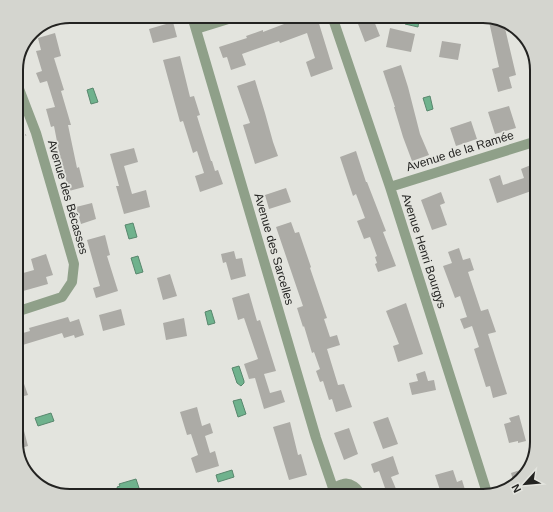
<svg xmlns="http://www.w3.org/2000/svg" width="553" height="512" font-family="Arial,sans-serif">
<rect width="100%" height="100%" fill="#e3e4de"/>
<path fill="#6fb28d" stroke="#58876d" d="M406 18 419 20 418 27 405 24Z
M93 88 98 102 91 104 87 90Z
M430 96 433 109 427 111 423 98Z
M133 223 137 237 129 239 125 225Z
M138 256 143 272 136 274 131 258Z
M211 310 215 323 208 325 205 312Z
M239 366 244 381V383L241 386 237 383 232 368Z
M241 399 246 414 238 417 233 401Z
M51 413 54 421 38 426 35 418Z
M232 470 234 477 218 482 216 475Z
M136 479 139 488 122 493V491L119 492 117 487 120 486 119 484Z"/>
<path fill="#acaba6" d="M355 16H372L380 36 365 42Z
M317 17 333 69 311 77 306 62 315 58 307 33 280 43 279 41 242 54 246 65 231 70 227 57 223 58 219 47 247 38 246 36 263 30V32L292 21 294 24Z
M488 17 504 24 516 75 509 77 512 88 498 92 492 69 499 67Z
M173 22 177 37 153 43 149 29Z
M390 28 415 34 411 52 386 47Z
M55 33 61 56 54 58 64 90 61 91 71 125H68L77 168 79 167 84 187 69 191 60 157 54 126 51 127 46 109 55 107 47 81 40 83 36 73 42 71 36 51 41 50 38 38Z
M442 41 461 44 458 60 439 57Z
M180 56 190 97 194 96 200 115 197 116 211 161H212L215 171 218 170 223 184 200 192 195 176 204 173 197 151 193 153 183 121 180 122 163 60Z
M401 65 408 87 420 134 429 155 412 161 403 137 394 107H395L383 71Z
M255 80 265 113 273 142 278 156 255 164 243 125 250 123 237 86Z
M509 106 516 128 495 134 488 112Z
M471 121 477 139 456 146 450 128Z
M134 148 138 162 124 166 132 194 146 190 150 207 124 214 116 186H119L110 154Z
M356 151 366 182H367L386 231 383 232 396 266 378 272 375 264 377 263 375 257 377 256 370 237 364 239 357 221 365 218 356 194 353 196 340 157Z
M531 165 534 173 537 172V189L497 203 489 179 500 175 503 185 524 178 521 169Z
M286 188 291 202 269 209 265 195Z
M441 192 445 203 440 205 447 225 432 230 421 200Z
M92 203 96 219 81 224 76 207Z
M291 222 295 233 299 232 311 267 310 268 327 318 324 319 330 337 337 335 340 345 327 349 338 385 344 384 352 407 336 412 332 399 329 400 323 381 320 382 316 371 320 369 314 352 312 353 304 326 303 327 297 308 303 306 276 227Z
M105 235 110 255 107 256 118 291 96 298 93 288 100 286 87 240Z
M459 248 463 260 470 258 474 270 468 272 481 311 488 309 496 332 488 334 507 394 493 398 490 386 486 387 474 349 479 347 472 326 464 329 460 319 467 317 460 296 455 298 443 266 452 263 448 252Z
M234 251 236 259 242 258 246 276 231 280 226 262 223 263 221 254Z
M46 254 53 275 46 277 48 284 16 293V275L34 270 31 259Z
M170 274 177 296 163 300 157 278Z
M249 293 257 321 260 320 276 371 264 374 270 393 281 390 285 402 264 409 255 378 249 379 244 364 258 359 244 318 238 320 232 298Z
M406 303 423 354 398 362 393 346 399 344 386 311Z
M121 309 125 325 103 331 99 315Z
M68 317 70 322 79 319 84 335 75 338 74 335 64 338 62 333 16 347V335L30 331 29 328Z
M184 318 187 336 166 340 163 323Z
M425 371 428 381 434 380 436 390 412 395 409 383 418 381 416 374Z
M23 381 28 395 16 398V383Z
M197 407 202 426 210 423 213 433 205 436 210 453 215 451 219 466 196 473 191 458 198 455 191 434 187 435 180 412Z
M16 412H19L28 446 17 449 16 446Z
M519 415 526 441 518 443V441L509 443 504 424 511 422 509 418Z
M388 417 398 444 383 449 373 422Z
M290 422 298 455 301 454 307 475 289 480 273 427Z
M349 428 358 454 344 460 334 433Z
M393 456 399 474 391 477 399 496H366L385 488 379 471 374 473 371 464Z
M526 468 521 480 514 484 511 473Z
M453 470 457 482 462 480 466 493 457 496H442L435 475Z"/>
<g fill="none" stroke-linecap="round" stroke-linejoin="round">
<path stroke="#80807c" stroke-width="2" stroke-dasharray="2 3" stroke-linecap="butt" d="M32 34 70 16
M16 138 26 135"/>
<path stroke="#8fa089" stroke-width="10" d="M192 16 316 438 333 488
M332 16 390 187 488 496
M196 29 238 16
M534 60 537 72
M390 187 537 141
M16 312 62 297 72 282 74 264 36 133 16 81
M329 496 333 488C336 487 339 485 343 484 350 482 359 488 360 496"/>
</g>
<g text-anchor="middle" stroke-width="3.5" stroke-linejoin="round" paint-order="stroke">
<g font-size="12" fill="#232321" stroke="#e3e4de">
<text transform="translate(460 151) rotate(-17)" y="4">Avenue de la Ramée</text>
<text transform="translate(68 197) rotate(74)" y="4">Avenue des Bécasses</text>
<text transform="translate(274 249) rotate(74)" y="4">Avenue des Sarcelles</text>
<text transform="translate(424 251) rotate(72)" y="4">Avenue Henri Bourgys</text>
</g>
</g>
<path d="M0 0H553V512H0ZM70 23H483A47 47 0 0 1 530 70V442A47 47 0 0 1 483 489H70A47 47 0 0 1 23 442V70A47 47 0 0 1 70 23Z" fill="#d4d5cf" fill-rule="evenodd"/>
<path fill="none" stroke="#232321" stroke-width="2" d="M70 23H483A47 47 0 0 1 530 70V442A47 47 0 0 1 483 489H70A47 47 0 0 1 23 442V70A47 47 0 0 1 70 23Z"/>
<g transform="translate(525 484) rotate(243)" stroke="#e3e4de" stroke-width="3" paint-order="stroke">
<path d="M0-3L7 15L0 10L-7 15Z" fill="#232321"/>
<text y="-6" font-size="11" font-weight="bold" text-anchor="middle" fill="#232321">N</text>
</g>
</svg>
